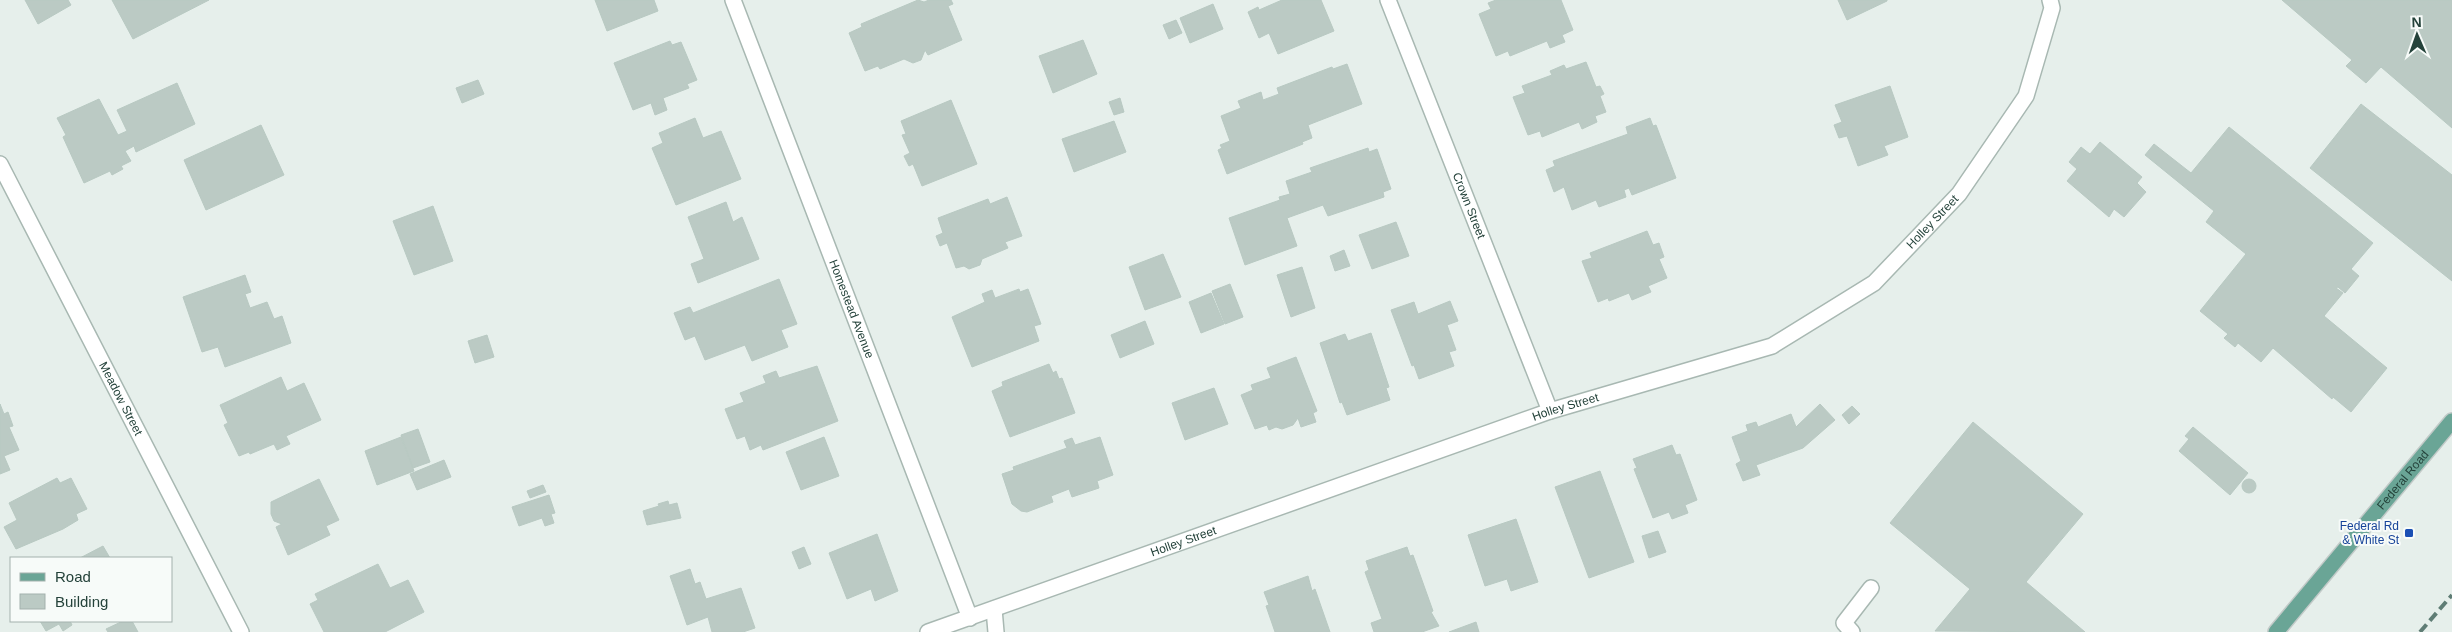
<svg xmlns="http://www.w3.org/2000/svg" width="2452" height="632" font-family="Helvetica,sans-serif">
<rect width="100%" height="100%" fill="#e6efeb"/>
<path fill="#bbcac4" stroke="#b8c9c2" d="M25 0H68L71 5 38 24Z
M112 0H209L133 39Z
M595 0H654L658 11 607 31Z
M918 0 924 2 929 0H951L953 4 948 6 962 40 928 55 925 50 921 60 913 63 904 59 880 69 878 66 865 71 849 33 862 27 861 24Z
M1282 0H1321L1334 31 1278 54 1269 33 1259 38 1248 12 1258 7 1259 10Z
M1496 0H1561L1573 30 1562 35 1565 42 1550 48 1547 41 1510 56 1508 51 1496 56 1479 14 1491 9 1488 3Z
M1838 0H1887V1L1847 20Z
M2282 0H2452V128L2381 67 2366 83 2346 66 2352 60Z
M1213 4 1223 29 1190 43 1180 18Z
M1176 20 1182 33 1169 39 1163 25Z
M1083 40 1097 74 1053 93 1039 56Z
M670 41 672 45 681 42 697 80 687 84 689 88 663 98 667 110 655 115 651 103 633 110 614 63Z
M1586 62 1596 87 1600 86 1604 94 1600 96 1606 112 1595 116 1597 122 1582 129 1579 122 1542 137 1540 131 1528 135 1513 97 1525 93 1522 86 1552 75 1550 71 1564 65 1566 69Z
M1347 64 1362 104 1308 125 1312 138 1302 142 1303 144 1227 174 1218 150 1222 148 1220 145 1230 141 1221 116 1241 108 1238 101 1261 92 1263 100 1279 94 1277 88 1332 67 1333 69Z
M478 80 484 94 462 103 456 88Z
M177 83 195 124 136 152 134 146 125 151 131 161 121 166 123 169 112 175 110 171 84 183 63 137 66 135 57 118 99 99 118 135 127 131 117 110Z
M1890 86 1908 137 1884 146 1888 155 1858 166 1847 136 1839 138 1834 125 1842 122 1835 105Z
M1120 98 1124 112 1114 115 1109 102Z
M951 100 977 164 922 186 913 164 909 166 904 156 910 153 902 135 906 134 901 121Z
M2361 104 2452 175V281L2310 168Z
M695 118 703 138 721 131 741 179 676 205 652 148 663 143 659 133Z
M1650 118 1653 126 1656 125 1676 178 1632 195 1629 188 1624 190 1626 197 1599 207 1596 200 1572 210 1564 187 1554 192 1546 170 1555 166 1553 161 1628 134 1626 127Z
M1114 121 1126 152 1074 172 1062 139Z
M261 125 284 175 206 210 184 160Z
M2229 127 2373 243 2351 269 2359 276 2345 293 2338 287 2336 288 2343 293 2324 316 2387 368 2351 412 2333 397 2332 399 2273 348 2261 362 2238 343 2235 347 2224 338 2228 334 2200 311 2246 254 2206 222 2214 211 2145 155 2154 144 2191 173Z
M2100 142 2142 177 2137 183 2146 192 2124 217 2114 209 2109 217 2067 181 2077 169 2069 162 2081 147 2090 154Z
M1368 148 1369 152 1377 149 1391 189 1383 192 1384 197 1328 216 1323 205 1287 218 1297 246 1245 265 1229 218 1280 200 1279 197 1290 194 1286 181 1312 172 1310 168Z
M1007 197 1022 236 1005 242 1008 248 982 259 980 265 969 269 964 266 956 268 947 243 940 246 936 236 943 233 938 218 988 199 990 204Z
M726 202 733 222 742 217 759 259 698 283 691 264 704 259 688 217Z
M433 206 453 261 414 275 393 221Z
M1396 222 1409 256 1372 269 1359 235Z
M1647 231 1653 245 1659 243 1664 257 1659 259 1667 278 1648 286 1651 292 1632 300 1629 293 1609 301 1608 298 1598 302 1582 261 1592 258 1590 253Z
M1344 250 1350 266 1335 271 1330 256Z
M1163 254 1181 297 1145 310 1129 267Z
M1302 267 1315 308 1291 317 1277 275Z
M245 275 251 292 245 294 250 308 267 302 274 319 282 316 291 343 225 367 218 347 202 352 183 297Z
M779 279 797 324 781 330 788 347 752 361 745 345 705 360 695 336 685 340 674 313 690 307 693 313Z
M1230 284 1243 317 1225 324 1212 291Z
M1019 289 1020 292 1028 289 1041 324 1034 326 1039 341 972 367 952 317 985 302 982 294 992 290 995 298Z
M1211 293 1224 324 1201 333 1189 302Z
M1450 301 1458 321 1447 325 1456 350 1449 352 1454 366 1419 379 1414 365 1412 366 1391 310 1414 302 1418 314Z
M1145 321 1154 344 1120 358 1111 335Z
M1371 333 1389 387 1386 388 1390 400 1347 415 1342 402 1340 403 1320 343 1345 334 1348 341Z
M487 335 494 357 475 363 468 341Z
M1296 357 1317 411 1313 413 1316 422 1301 427 1298 418 1293 425 1282 429 1276 427 1269 430 1267 425 1255 429 1241 395 1253 390 1251 385 1271 378 1267 368Z
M1049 364 1053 373 1056 371 1059 379 1062 378 1075 413 1010 437 992 391 1003 386 1002 382Z
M817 366 838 421 763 450 761 445 750 450 745 436 737 439 725 409 744 402 740 393 766 383 763 376 776 371 779 378Z
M281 377 287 391 304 383 321 420 286 436 290 444 277 450 274 444 250 454 249 452 239 456 224 425 228 423 220 405Z
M1214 388 1228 424 1185 440 1172 403Z
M0 404 4 414 8 412 13 426 9 427 19 450 4 456 10 470 0 474Z
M1820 404 1835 420 1803 448 1756 465 1760 475 1743 481 1736 464 1741 461 1732 437 1748 431 1746 425 1756 422 1758 427 1791 414 1796 427Z
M1852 406 1860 414 1849 424 1842 415Z
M1973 422 2083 514 2026 582 2085 632 1935 631 1970 589 1890 523Z
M2193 427 2248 473 2230 495 2179 451 2189 439 2185 436Z
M418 429 430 462 413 468 401 435Z
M401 437 414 471 377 485 365 451Z
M824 437 839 476 801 490 786 452Z
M1100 437 1113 475 1097 481 1099 488 1072 497 1069 489 1051 496 1053 502 1027 512 1021 511 1012 504 1002 474 1014 470 1013 467 1067 448 1064 441 1072 438 1075 445Z
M1672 445 1676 455 1680 454 1697 500 1685 505 1688 513 1672 519 1669 512 1653 518 1634 469 1637 468 1633 459Z
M444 460 451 477 417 490 410 474Z
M1600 471 1634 562 1589 578 1555 487Z
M57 478 60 483 71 478 87 509 76 514 78 520 63 529 16 549 4 527 17 520 9 503Z
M2242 486a7 7 0 1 1 14 0a7 7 0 1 1-14 0Z
M319 479 339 520 326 526 330 535 288 555 276 527 282 524 274 521 271 514V502Z
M543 485 546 492 530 498 527 491Z
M549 495 555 513 551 514 554 523 545 526 542 518 519 526 512 507Z
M668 501 669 505 677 503 681 518 647 525 643 511 659 506 658 504Z
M1516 519 1538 582 1511 591 1507 579 1485 586 1468 535Z
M1658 531 1666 552 1649 558 1642 536Z
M877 534 898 591 875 601 871 589 847 599 829 553Z
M103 546 110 558H80Z
M804 547 811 564 799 569 792 552Z
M1407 547 1410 556 1413 555 1433 611 1431 612 1439 626 1422 632H1374L1371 623 1382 619 1365 572 1369 570 1366 561Z
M378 564 390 588 408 580 424 612 385 632H324L310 604 318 600 315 594Z
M690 569 695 584 700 582 706 599 741 588 755 628 743 632H712L708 617 687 625 670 576Z
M1308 576 1312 591 1315 589 1330 632H1275L1266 606 1269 605 1264 592Z
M40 621H70L72 625 63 631 59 624 46 631Z
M123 621H132L138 632H108L106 629Z
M1476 622 1479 632H1449Z"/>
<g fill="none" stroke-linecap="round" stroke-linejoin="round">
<defs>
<path id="service" d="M1852 632 1844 623 1871 588"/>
<g id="minor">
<path id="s1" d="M733 0 970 618"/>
<path id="s2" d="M1388 0 1550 411"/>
<path id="s3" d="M0 164 241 632"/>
<path d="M994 609 996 632"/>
<path id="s4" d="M928 632 1550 411 1772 346 1874 283 1959 194 2026 96 2052 8 2050 0"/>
</g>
<g id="primary">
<path id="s5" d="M2276 632 2452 421"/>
</g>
</defs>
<use href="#service" stroke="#a8b8b2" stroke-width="18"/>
<use href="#minor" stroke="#a8b8b2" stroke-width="18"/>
<use href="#primary" stroke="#c2cac8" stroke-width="18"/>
<use href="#service" stroke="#fff" stroke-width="15"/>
<use href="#minor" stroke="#fff" stroke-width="15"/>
<use href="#primary" stroke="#6aa596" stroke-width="15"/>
<path stroke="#5f7d75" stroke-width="4" stroke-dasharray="10 5" stroke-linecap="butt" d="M2420 632 2452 595"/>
</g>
<rect fill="#1a4fb4" stroke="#f7fbf9" stroke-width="2" x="2404" y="528" width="10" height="10" rx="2.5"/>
<g text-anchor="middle" stroke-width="4" stroke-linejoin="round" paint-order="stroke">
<g font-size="12" fill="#24423a" stroke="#f7fbf9">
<text dy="4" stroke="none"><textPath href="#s2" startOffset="221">Crown Street</textPath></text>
<text dy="4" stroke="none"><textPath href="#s4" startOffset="1096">Holley Street</textPath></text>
<text dy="4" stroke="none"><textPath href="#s1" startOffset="331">Homestead Avenue</textPath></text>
<text dy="4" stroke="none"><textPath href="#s3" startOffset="264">Meadow Street</textPath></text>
<text dy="4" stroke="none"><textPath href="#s4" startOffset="676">Holley Street</textPath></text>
<text dy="4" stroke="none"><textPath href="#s5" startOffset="198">Federal Road</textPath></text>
<text dy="4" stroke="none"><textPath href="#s4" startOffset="271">Holley Street</textPath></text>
</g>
<g font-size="12" fill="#164399" stroke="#f7fbf9" text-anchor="end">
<text x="2399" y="530">Federal Rd<tspan x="2399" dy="14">&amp; White St</tspan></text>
</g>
</g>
<rect x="10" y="557" width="162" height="65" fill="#f7fbf9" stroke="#a3b1ad"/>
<rect x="20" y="573" width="25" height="8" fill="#6aa596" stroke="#a3b1ad"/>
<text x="55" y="582" font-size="15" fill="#24423a">Road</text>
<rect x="20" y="594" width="25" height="15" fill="#bbcac4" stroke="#a3b1ad"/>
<text x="55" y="607" font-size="15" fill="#24423a">Building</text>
<g transform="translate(2417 35) rotate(358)" stroke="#f7fbf9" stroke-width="4" paint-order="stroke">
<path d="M0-4L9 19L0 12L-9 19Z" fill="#24423a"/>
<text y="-8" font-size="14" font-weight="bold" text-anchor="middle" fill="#24423a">N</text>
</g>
</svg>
